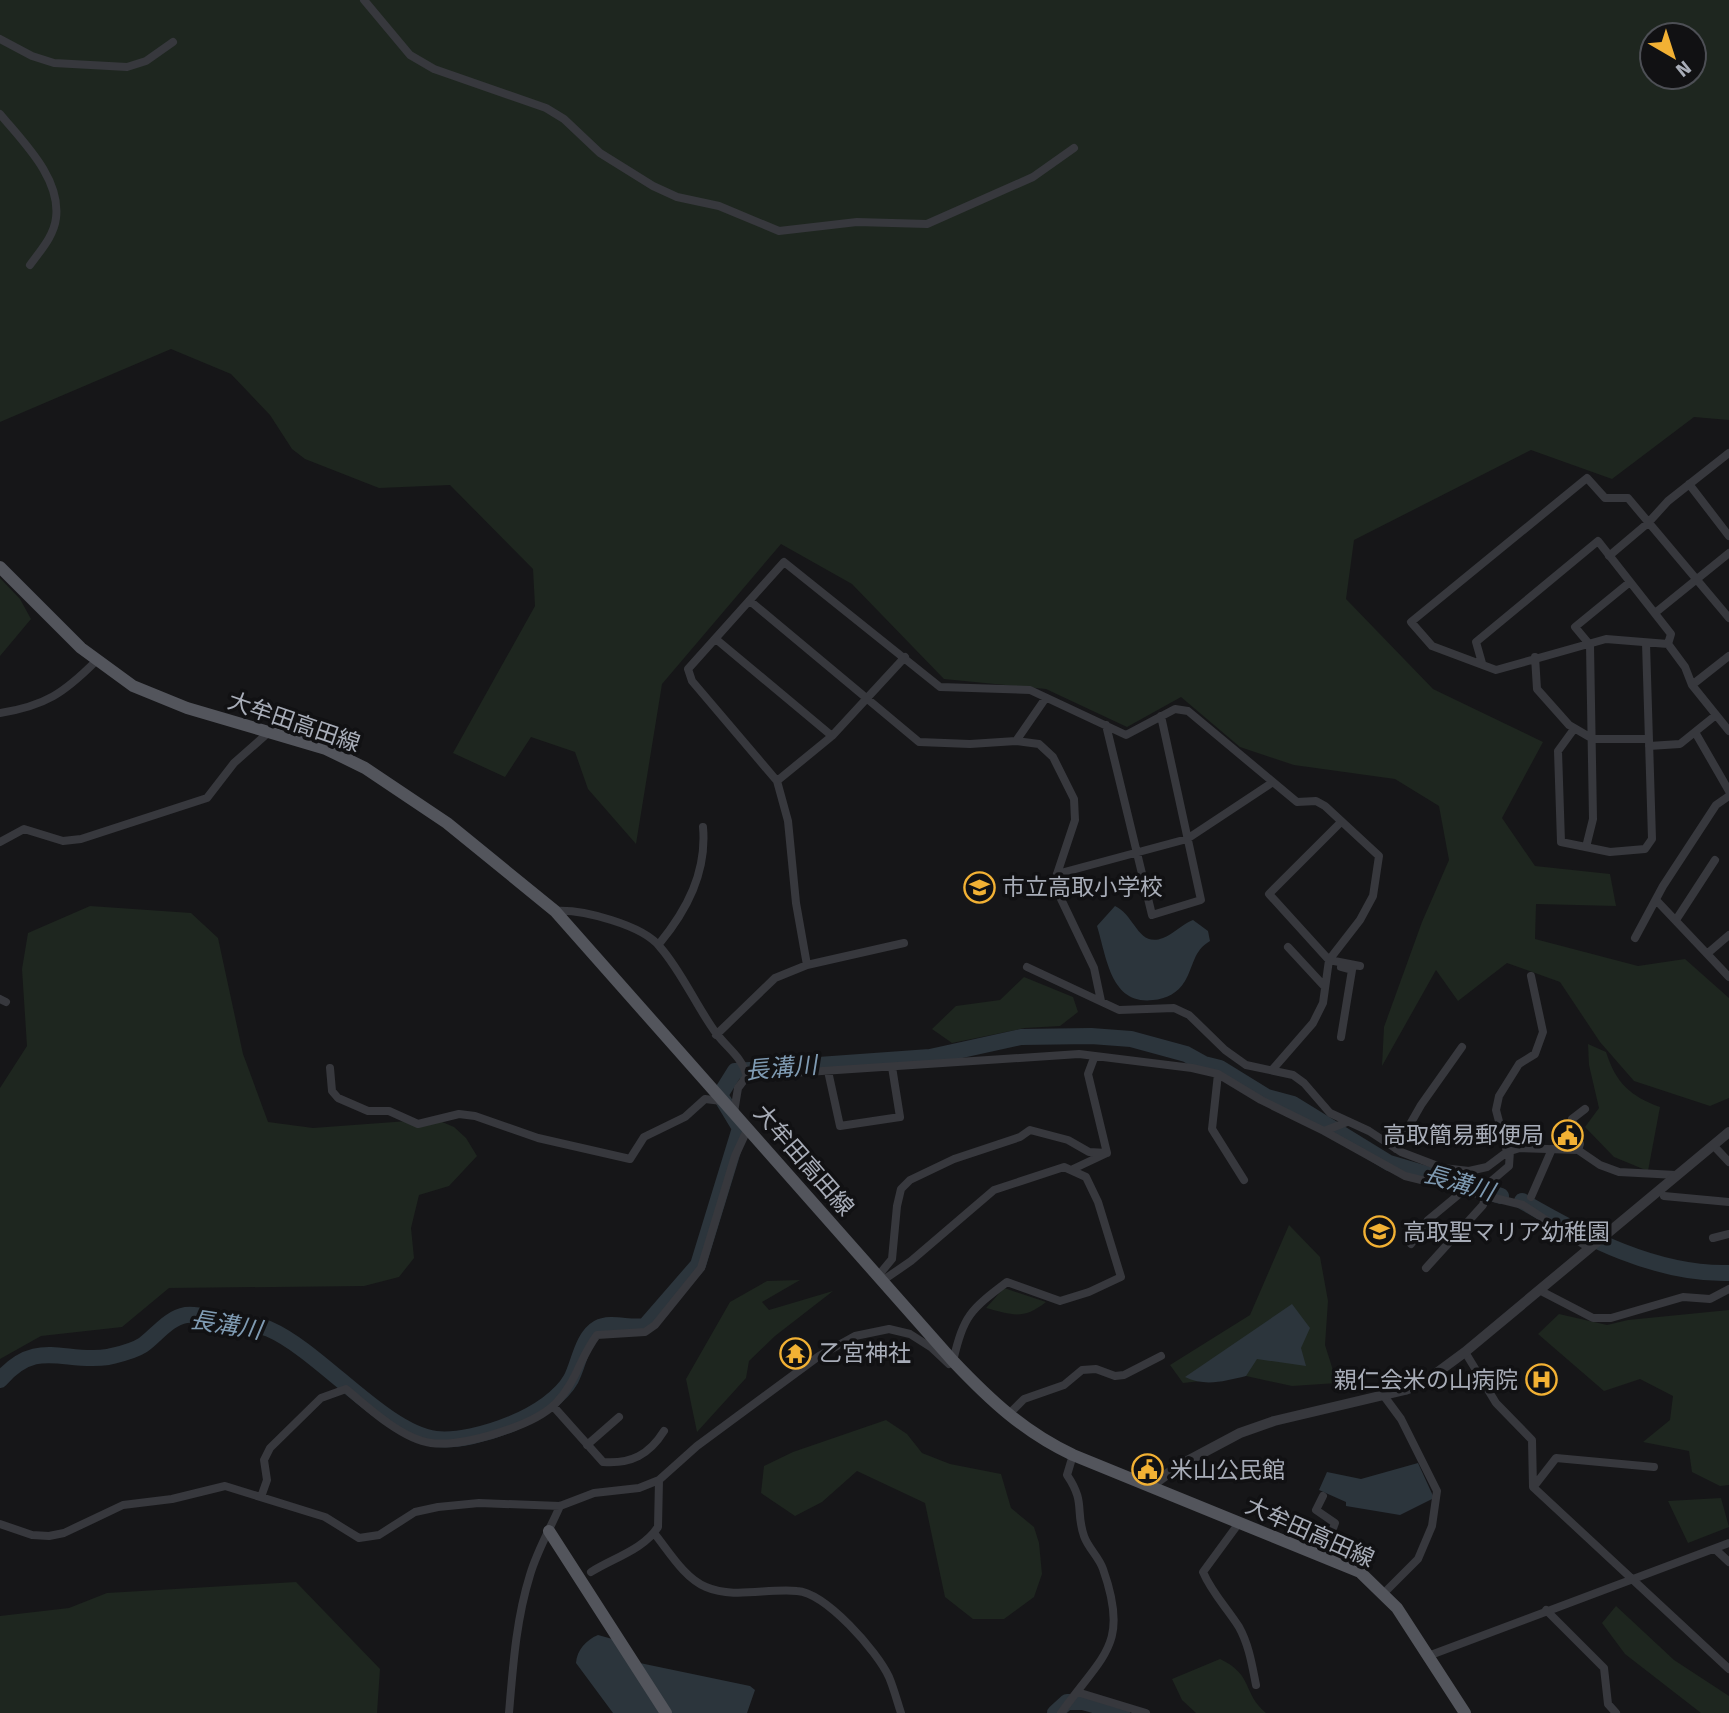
<svg xmlns="http://www.w3.org/2000/svg" width="1729" height="1713" font-family="'Fira Sans','Noto Sans JP',sans-serif">
<rect width="100%" height="100%" fill="#161618"/>
<path fill="#1e261f" fill-rule="evenodd" d="M0 0H1729V420L1694 417 1612 479 1531 450 1354 540 1346 599 1433 689 1543 742 1502 818 1535 866 1610 874 1616 906 1536 904 1535 939 1638 966 1685 959 1729 998V1098L1710 1106 1634 1081 1600 1042 1560 982 1507 963 1458 1001 1436 970 1382 1066 1384 1027 1422 922 1449 860 1439 806 1395 779 1294 765 1240 747 1181 697 1127 727 1046 689 944 679 852 584 781 544 662 684 636 844 588 789 575 752 531 737 505 777 453 753 535 606 533 569 450 485 379 488 305 459 292 449 270 415 231 374 171 349 0 422ZM1652 35H1694V77H1652Z
M0 578 20 599 31 619 0 656Z
M90 906 191 913 218 938 243 1054 268 1122 313 1128 435 1119 454 1127 466 1138 477 1156 449 1186 419 1195 411 1228 414 1258 399 1277 364 1286 169 1288 122 1327 41 1336 0 1359V1088L27 1046 22 969 28 933Z
M1024 977 1073 997 1078 1012 1060 1026 1025 1028 952 1043 932 1029 956 1006 1000 1000Z
M1588 1044 1606 1052C1616 1083 1630 1096 1660 1107L1648 1171 1614 1157 1585 1127 1599 1108 1589 1065Z
M1289 1225 1320 1257 1328 1301 1325 1345 1337 1383 1292 1386 1246 1376 1183 1383 1170 1365 1250 1315Z
M800 1280 762 1302 769 1310 833 1291 775 1336 749 1361 746 1378 697 1432 686 1379 730 1302 767 1281Z
M1004 1288 1046 1302C1023 1320 1013 1315 986 1308Z
M1729 1310V1485L1720 1486 1692 1472 1689 1451 1643 1442 1670 1420 1673 1396 1640 1379 1604 1391 1538 1334 1559 1314 1607 1325 1628 1320Z
M886 1420 907 1434 922 1453 950 1464 1001 1474 1011 1508 1034 1527 1039 1543 1042 1574 1034 1597 1004 1619H973L945 1597 925 1503 857 1471 822 1502 795 1516 761 1493 764 1466 793 1452Z
M1721 1498 1729 1527 1688 1543 1668 1501Z
M296 1582 380 1669 377 1713H0V1616L69 1608 107 1593Z
M1616 1606 1674 1660 1729 1696V1713H1701L1625 1654 1602 1623Z
M1220 1659C1254 1675 1242 1693 1266 1713H1196L1182 1700 1172 1679Z"/>
<path fill="#2c353c" d="M1115 906C1135 915 1138 948 1163 938 1174 934 1182 924 1193 920L1208 931 1210 941C1193 951 1194 966 1185 981 1178 993 1166 999 1153 1000 1111 1005 1107 959 1097 926Z
M1292 1304 1310 1328 1301 1348 1306 1366 1257 1359 1246 1376C1225 1381 1205 1387 1185 1377Z
M1418 1463 1434 1498 1400 1515 1346 1506V1502L1319 1490 1327 1472 1361 1479Z
M598 1635 616 1640 635 1662 750 1686 755 1690 747 1713H613L576 1663C577 1650 586 1640 598 1635Z"/>
<g fill="none" stroke-linecap="round" stroke-linejoin="round">
<path stroke="#2c353c" stroke-width="16" d="M1522 1201C1584 1237 1656 1275 1729 1273
M0 1380C37 1337 64 1364 108 1357 120 1354 132 1352 143 1345 156 1336 168 1318 186 1315 197 1313 211 1319 222 1320 237 1323 255 1323 269 1329 320 1351 385 1433 436 1439 476 1443 551 1415 571 1379 579 1364 582 1337 598 1328 611 1321 630 1329 645 1326L698 1265 740 1128 720 1095 735 1071 930 1057 1021 1037 1091 1036 1131 1039 1186 1054 1204 1064 1220 1068 1267 1097 1293 1104 1389 1163 1501 1196
M1055 1713 1067 1702H1083L1122 1713"/>
<path stroke="#37383d" stroke-width="8" d="M364 0 410 55 434 69 546 108 564 119 600 153 653 186 677 197 719 206 779 231 857 222 927 224 1033 177 1074 148
M0 39 32 56 54 63 127 67 146 61 173 42
M0 114C23 142 61 178 56 218 54 236 40 251 30 265
M1689 484 1729 536
M1609 556 1648 523 1668 501 1729 453
M750 601 919 742 970 744 1016 741 1039 744 1053 757 1074 799 1075 820 1057 874 1061 899 1094 968 1101 1001
M1655 613 1729 553
M1729 618 1628 498H1605L1587 478 1411 622 1432 646 1496 670 1606 639 1668 644 1685 667 1692 685 1729 731
M717 640 832 736
M1535 657 1537 689 1569 725 1593 739H1649
M1482 663 1476 642 1598 541 1671 634 1668 644
M1692 685 1729 656
M0 713C45 706 64 693 96 661
M1106 725 1152 915 1201 900 1161 716
M1574 729 1558 751 1561 842 1610 852 1645 849 1652 839 1646 643
M1695 732 1729 791
M1016 741 1045 699
M1649 746 1680 744 1716 715
M777 781 832 736 905 657
M1340 823 1269 894 1329 960 1360 966
M0 842 24 829 63 841 81 839 207 798 234 763 269 732
M1586 847 1593 819 1590 645 1575 627 1630 582
M1057 874 1187 839 1273 782
M1657 901 1729 977
M555 911C582 909 643 925 660 947 682 972 696 1006 716 1033 727 1048 742 1057 747 1076
M1676 920 1715 860
M1635 938 1663 886 1716 805 1729 796
M659 944C687 910 707 872 703 827
M1288 947 1325 987
M1708 953 1729 935
M807 965 796 903 788 821 777 781 692 681 688 669 784 562 940 687 1030 690 1126 735 1175 709 1188 711 1297 802 1316 801 1325 806 1379 856 1373 896 1360 920 1329 960 1323 1003 1313 1023 1272 1070
M1027 967 1119 1010 1174 1008 1189 1015 1225 1050 1246 1065 1293 1075 1304 1083 1330 1113 1369 1131 1401 1152 1443 1168 1469 1171 1487 1167 1507 1152 1520 1148 1578 1150 1600 1165 1619 1172 1676 1175
M0 999 6 1002
M716 1035 775 978 807 965 904 943
M1341 1037 1352 970 1341 967
M330 1068 332 1091 338 1098 368 1111H389L418 1124 459 1114 475 1116 538 1138 630 1159 644 1137 685 1117 705 1099 722 1101
M828 1071 840 1126 900 1117 892 1067
M1218 1074 1212 1129 1244 1180
M747 1076 1079 1054 1192 1068 1218 1074 1261 1100 1324 1131 1347 1122
M734 1112 738 1088 747 1076
M1324 1131 1405 1176 1523 1205 1589 1248
M1713 1145 1729 1162
M1396 1149 1421 1105 1462 1047
M1578 1150 1580 1144 1572 1119 1585 1109
M1507 1152 1496 1110 1499 1096 1519 1064 1535 1054 1543 1032 1531 976
M1073 1169 1107 1153 1088 1074 1094 1058
M1664 1196 1729 1202
M1531 1197 1552 1149
M1713 1238 1729 1234
M1411 1244 1428 1220 1463 1191
M1426 1268 1483 1205 1489 1183 1509 1166 1510 1151
M878 1276 892 1259 897 1206 901 1189 910 1180 954 1159 1020 1137 1030 1130 1068 1140 1089 1152 1107 1153
M1539 1290 1593 1318H1611L1683 1297 1710 1299 1729 1289
M1465 1352 1496 1403 1532 1440 1533 1487 1729 1669
M1384 1396 1401 1419 1437 1491 1432 1526 1418 1559 1384 1593
M553 1406 603 1462C631 1464 649 1455 664 1431
M1008 1415 1024 1399 1064 1385 1082 1370 1096 1369 1115 1376 1124 1375 1161 1356
M587 1445 619 1417
M1535 1485 1556 1458 1654 1467
M261 1497 267 1480 264 1460 270 1448 321 1398 346 1389C367 1407 402 1439 431 1443 463 1447 534 1426 556 1403 576 1383 580 1357 597 1335L645 1332 655 1325 701 1268 735 1156 748 1128
M1239 1523 1203 1572C1212 1593 1227 1608 1239 1627 1249 1645 1252 1665 1256 1685
M0 1524 32 1535 49 1536 64 1533 123 1505 172 1499 225 1486 325 1517 359 1538 379 1535 415 1512 438 1507 479 1503 560 1506 594 1493 639 1488 659 1480 697 1446 819 1356 855 1336 889 1329 910 1334 932 1348 949 1364 953 1361C964 1315 970 1310 1007 1282L1060 1301 1089 1292 1121 1277 1098 1202 1086 1177 1064 1167 994 1190 911 1261 882 1281
M654 1533C668 1550 684 1578 706 1587 734 1599 767 1588 797 1591 826 1593 877 1651 889 1677 894 1689 897 1701 901 1713
M1715 1549 1729 1562
M1323 1556 1335 1523 1316 1510 1323 1496
M591 1572C613 1558 643 1550 658 1527L659 1480
M1546 1610 1604 1668 1608 1704 1616 1713
M1428 1656 1729 1543
M1077 1692 1146 1713
M509 1713C513 1666 516 1620 530 1575 537 1551 550 1529 560 1506
M1061 1713C1103 1654 1130 1645 1103 1569 1099 1557 1088 1548 1084 1536 1075 1510 1086 1503 1067 1475L1073 1455"/>
<path stroke="#37383d" stroke-width="10" d="M1150 1487 1178 1466 1240 1433 1274 1421 1405 1390 1423 1383 1465 1352 1729 1132"/>
<path stroke="#53555c" stroke-width="12" d="M0 567 81 648 133 686 187 708 326 749 365 768 447 823 555 911 953 1361C990 1400 1024 1432 1073 1455L1360 1572 1397 1608 1465 1713
M549 1531 666 1713"/>
</g>
<defs>
<symbol id="school-ring" viewBox="-11 -11 22 22"><circle r="9.5" fill="#111113" stroke="#f2b134" stroke-width="1.5"/><path d="M0-5L7-2L0 1L-7-2ZM-4 1L0 2.5L4 1V4Q0 6-4 4Z" fill="#f2b134"/></symbol>
<symbol id="civic-ring" viewBox="-11 -11 22 22"><circle r="9.5" fill="#111113" stroke="#f2b134" stroke-width="1.5"/><path d="M-.6-6.5H3V-4.5H.6V-3L4-1V1h2V6H-6V1h2V-1L-.6-3ZM-1.2 2.5V6h2.4V2.5Z" fill="#f2b134"/></symbol>
<symbol id="temple-ring" viewBox="-11 -11 22 22"><circle r="9.5" fill="#111113" stroke="#f2b134" stroke-width="1.5"/><path d="M0-6L5-2H3V0L6.5 2.5H4V6H1.5V3h-3V6H-4V2.5H-6.5L-3 0V-2H-5Z" fill="#f2b134"/></symbol>
<symbol id="hospital-ring" viewBox="-11 -11 22 22"><circle r="9.5" fill="#111113" stroke="#f2b134" stroke-width="1.5"/><path d="M-5-5h3v3.5h4V-5h3V5h-3V1.5h-4V5h-3Z" fill="#f2b134"/></symbol>
</defs>
<g fill-rule="evenodd">
<use href="#school-ring" x="962" y="870" width="35" height="35"/>
<use href="#civic-ring" x="1550" y="1118" width="35" height="35"/>
<use href="#school-ring" x="1362" y="1214" width="35" height="35"/>
<use href="#temple-ring" x="778" y="1336" width="35" height="35"/>
<use href="#hospital-ring" x="1524" y="1362" width="35" height="35"/>
<use href="#civic-ring" x="1130" y="1452" width="35" height="35"/>
</g>
<g text-anchor="middle" stroke-width="7" stroke-linejoin="round" paint-order="stroke">
<g font-size="23" fill="#a8adb8" stroke="#111113">
<text transform="translate(294 722) rotate(19)" y="8">大牟田高田線</text>
<text transform="translate(804 1160) rotate(49)" y="8">大牟田高田線</text>
<text transform="translate(1310 1532) rotate(24)" y="8">大牟田高田線</text>
</g>
<g font-size="23" fill="#a8adb8" stroke="#111113" text-anchor="start">
<text x="1002" y="895">市立高取小学校</text>
<text x="1544" y="1143" text-anchor="end">高取簡易郵便局</text>
<text x="1403" y="1240">高取聖マリア幼稚園</text>
<text x="819" y="1361">乙宮神社</text>
<text x="1518" y="1388" text-anchor="end">親仁会米の山病院</text>
<text x="1170" y="1478">米山公民館</text>
</g>
<g font-size="24" font-style="italic" fill="#7f9bb3" stroke="#111113">
<text transform="translate(781 1068) rotate(-5)" y="8">長溝川</text>
<text transform="translate(1459 1183) rotate(16)" y="8">長溝川</text>
<text transform="translate(226 1325) rotate(9)" y="8">長溝川</text>
</g>
</g>
<g transform="translate(1673 56) rotate(141)"><circle r="33" fill="#111113" stroke="#4d4f55" stroke-width="2"/>
<path d="M0-5L12 26L0 18L-12 26Z" fill="#f2b134"/>
<text y="-10" font-size="19" font-weight="bold" text-anchor="middle" fill="#a8adb8">N</text>
</g>
</svg>
